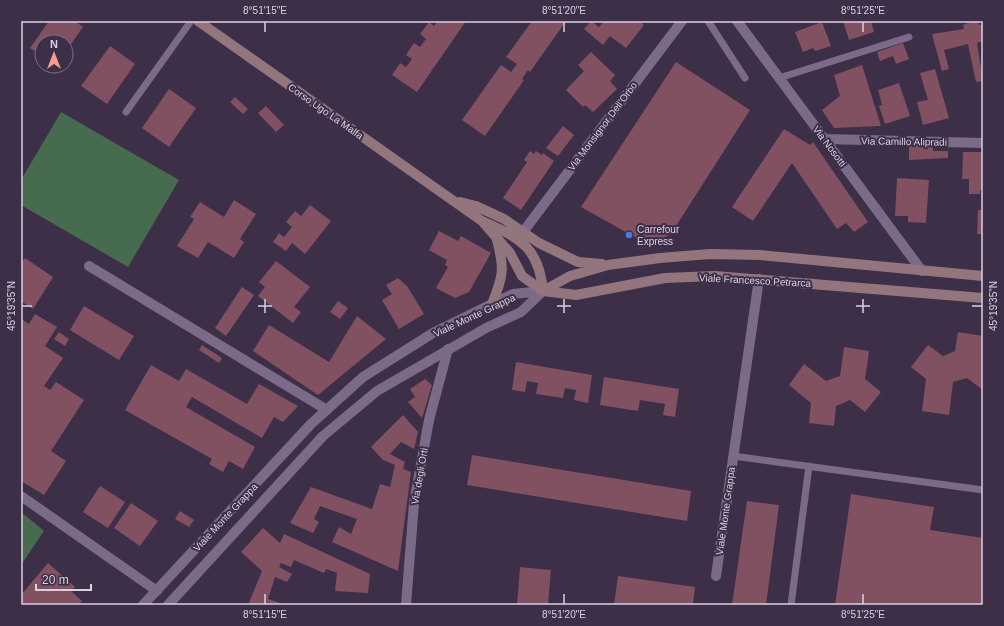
<svg xmlns="http://www.w3.org/2000/svg" width="1004" height="626" font-family="Helvetica,sans-serif">
<rect width="100%" height="100%" fill="#3e2f49"/>
<path fill="#466b4f" d="M61 112 179 180 128 267 21 205V180Z
M21 512 44 531 21 565Z"/>
<path fill="#815061" d="M49 21H75L83 27 66 51V42H42V56L30 48Z
M438 21H466L417 92 392 75 400 63 406 67 412 59 406 55 414 43 420 47 426 39 420 34 429 22 434 26Z
M532 21H566L530 72 528 70 522 79 524 80 485 136 462 120 501 65 511 72 517 64 506 57Z
M591 21 599 27 604 21H639L644 25 626 48 610 36 603 45 584 29Z
M843 21H871L874 32 849 40Z
M974 21H978L979 25 983 24V41L977 43 983 81 976 82 968 44 944 50 949 69 942 71 932 34 964 29 963 25Z
M822 22 831 46 815 51 813 48 803 52 795 32Z
M903 43 909 59 896 64 893 56 880 61 877 52Z
M110 46 135 64 107 104 81 86Z
M591 52 615 75 610 81 617 89 593 112 585 105 583 107 566 90 584 71 578 65Z
M676 62 750 110 671 234 649 245 581 207Z
M862 65 881 126 834 128 822 110 840 96 834 75Z
M935 69 949 118 923 125 917 102 928 100 920 73Z
M899 83 910 116 885 124 879 106 882 105 878 90Z
M169 89 196 108 169 147 142 128Z
M235 97 248 109 243 114 230 102Z
M266 106 284 125 276 132 258 113Z
M563 126 574 135 558 156 546 148Z
M784 129 810 145 813 142 868 222 854 232 846 223 837 229 792 163 753 221 732 207Z
M909 146H933V151H948V158L909 160Z
M530 151 534 154 536 151 542 155 543 153 554 161 521 210 503 198 527 162 524 160Z
M963 152H983V190H980V194H969V179H962Z
M897 178 929 180 926 223 908 222V216H895Z
M234 200 256 214 240 239 244 242 234 258 208 242 198 258 177 246 194 219 190 217 200 202 224 217Z
M310 205 331 221 305 254 292 243 286 251 273 242 279 233 284 237 292 227 286 222 295 211 301 216Z
M978 210H983V234H977Z
M439 231 458 241 461 236 491 253 469 292 455 298 436 288 448 267 445 265 447 260 429 250Z
M25 258 53 277 33 309 21 301V263Z
M276 261 310 287 294 307 301 312 293 323 258 296 265 287 259 282Z
M398 278 407 286 424 314 399 329 382 300 392 294 386 285Z
M242 287 254 295 226 336 215 328Z
M338 301 348 308 340 319 330 312Z
M84 306 134 336 119 360 70 330Z
M35 314 57 327 45 346 63 358 44 386 50 390 56 382 84 400 51 451 66 461 44 495 21 481V319L29 324Z
M357 316 386 339 318 395 253 351 269 325 329 362Z
M59 332 69 339 65 346 54 339Z
M958 332 983 336V390L967 378 953 382 949 415 922 411 926 379 911 367 928 345 943 356 955 351Z
M202 345 222 358 219 363 199 350Z
M844 347 869 351 865 379 881 392 865 412 850 400 836 406 834 426 809 423 811 403 789 385 804 364 826 381 840 376Z
M516 362 592 375 588 403 574 400 576 390 565 388 563 398 536 394 538 383 527 381 525 392 512 390Z
M151 365 179 381 186 369 247 404 259 384 298 406 283 422 274 417 262 438 192 397 186 407 255 447 243 469 229 461 223 472 209 464 212 459 125 410Z
M604 377 679 389 675 417 663 415 665 404 640 400 638 411 600 405Z
M425 379 432 385 422 418 408 402 415 397 410 389Z
M403 415 418 432 414 449 401 442 390 454 405 462 403 469 411 472 398 571 332 542 339 527 351 534 357 519 320 506 314 519 319 522 313 533 290 523 311 487 372 509 380 484 390 487 395 465 383 460 371 447Z
M472 455 691 491 687 521 467 485Z
M100 486 125 502 108 528 83 512Z
M851 494 934 507 930 530 983 538V605H835Z
M747 501 779 505 766 605H732Z
M131 503 158 521 140 546 114 528Z
M180 511 194 520 189 527 175 519Z
M263 528 280 543 284 534 370 574 368 593 335 591 337 573 326 569 324 573 294 560 291 567 281 563 279 567 292 574 287 582 275 577 268 599 286 605H248L262 571 241 552Z
M48 563 75 587 71 591 82 601 79 605H21V595Z
M520 567 551 570 548 605H517Z
M618 576 695 587 693 605H614Z"/>
<g fill="none" stroke-linecap="round" stroke-linejoin="round">
<path stroke="#7c6b88" stroke-width="7" d="M708 21 745 78
M779 78 909 37
M126 112 191 21
M733 456 983 490
M791 605 809 466"/>
<path stroke="#7c6b88" stroke-width="10" d="M737 21 922 271
M825 139 983 143
M523 232 682 21
M89 266 327 410
M21 496 157 591
M716 576 759 279
M406 605 414 503 429 420 448 349"/>
<path stroke="#7c6b88" stroke-width="10" d="M143 605 311 424 363 377 433 333 492 304 513 294 543 291
M168 605 323 436 377 391 486 328 521 312 543 291"/>
<path stroke="#93757e" stroke-width="10" d="M198 21 482 221C520 238 539 247 543 291
M460 202 476 206 504 219 539 243 578 262 602 264
M482 221 510 253 522 276 543 291 576 295 665 278 715 276 983 298
M543 291 570 276 608 265 660 258 710 254 760 255 983 276
M492 304C503 277 505 269 497 240"/>
</g>
<path fill="none" stroke="#dad1e1" stroke-width="1.5" d="M265 22V32M564 22V32M863 22V32M265 299V313M564 299V313M863 299V313M22 306H32M258 306H272M557 306H571M856 306H870M972 306H982M265 594V604M564 594V604M863 594V604"/>
<circle fill="#3f7fe0" stroke="#3e2f49" stroke-width="1.5" cx="629" cy="235" r="4"/>
<g text-anchor="middle" stroke-width="4" stroke-linejoin="round" paint-order="stroke">
<g font-size="10" fill="#dad1e1" stroke="#3e2f49">
<text transform="translate(326 111) rotate(35)" y="4">Corso Ugo La Malfa</text>
<text transform="translate(602 126) rotate(-53)" y="4">Via Monsignor Dell'Orbo</text>
<text transform="translate(904 141) rotate(1)" y="4">Via Camillo Alipradi</text>
<text transform="translate(830 146) rotate(53)" y="4">Via Nosotti</text>
<text transform="translate(755 280) rotate(3)" y="4">Viale Francesco Petrarca</text>
<text transform="translate(474 315) rotate(-25)" y="4">Viale Monte Grappa</text>
<text transform="translate(419 476) rotate(-80)" y="4">Via degli Orti</text>
<text transform="translate(725 511) rotate(-82)" y="4">Viale Monte Grappa</text>
<text transform="translate(225 517) rotate(-47)" y="4">Viale Monte Grappa</text>
</g>
<g font-size="10" fill="#dad1e1" stroke="#3e2f49" text-anchor="start">
<text x="637" y="233">Carrefour<tspan x="637" dy="12">Express</tspan></text>
</g>
</g>
<rect width="1004" height="626" fill="none" stroke="#3e2f49" stroke-width="44"/>
<g transform="translate(54 54)"><circle r="19" fill="#3e2f49" stroke="#7c7086"/>
<path d="M0-3L7 15L0 10L-7 15Z" fill="#f49d8d"/>
<text y="-6" font-size="11" font-weight="bold" text-anchor="middle" fill="#dad1e1">N</text>
</g>
<path d="M36 584v6h55v-6" fill="none" stroke="#dad1e1" stroke-width="2"/>
<text x="42" y="584" font-size="12" fill="#dad1e1" stroke="#3e2f49" stroke-width="3" paint-order="stroke">20 m</text>
<rect x="22" y="22" width="960" height="582" fill="none" stroke="#dad1e1" stroke-width="1.5"/>
<g font-size="10" text-anchor="middle" fill="#dad1e1">
<text x="265" y="14">8°51'15"E</text>
<text x="564" y="14">8°51'20"E</text>
<text x="863" y="14">8°51'25"E</text>
<text transform="translate(11 306) rotate(-90)" y="4">45°19'35"N</text>
<text transform="translate(993 306) rotate(-90)" y="4">45°19'35"N</text>
<text x="265" y="618">8°51'15"E</text>
<text x="564" y="618">8°51'20"E</text>
<text x="863" y="618">8°51'25"E</text>
</g>
</svg>
